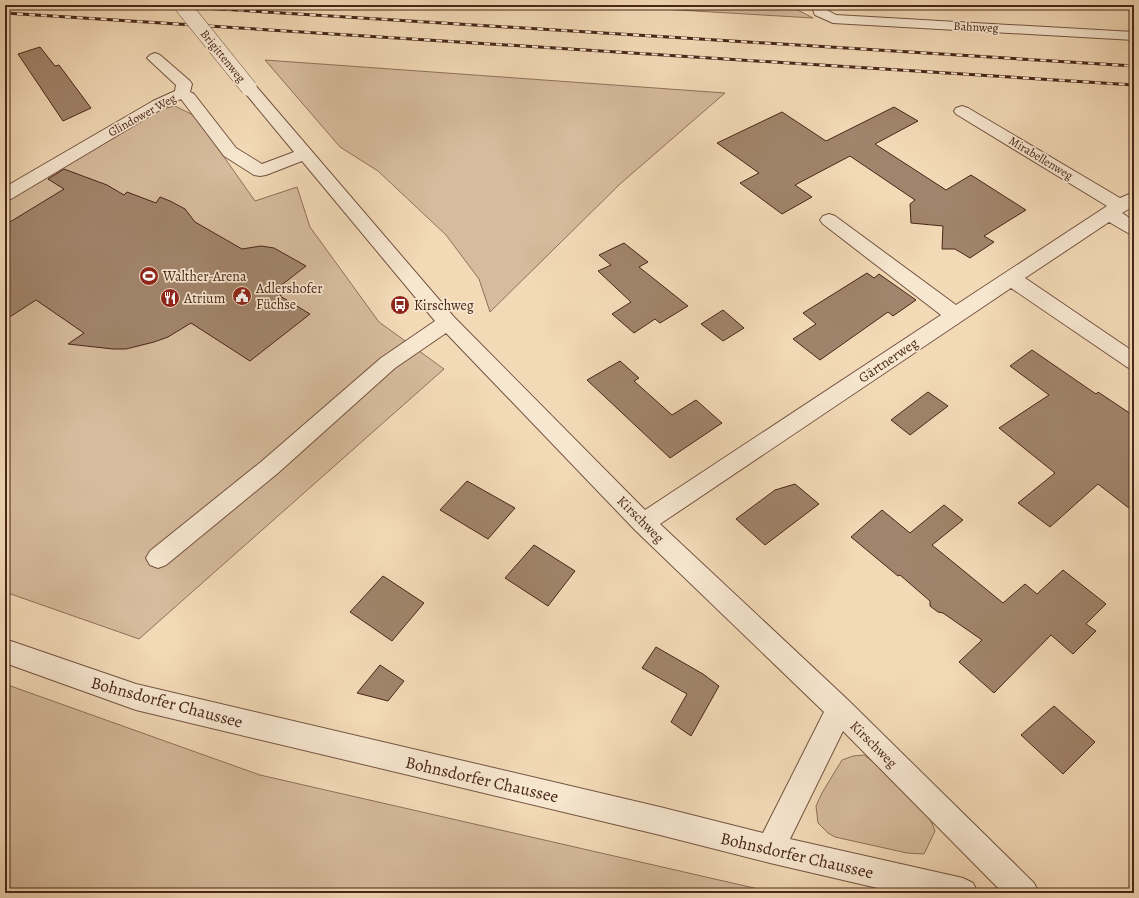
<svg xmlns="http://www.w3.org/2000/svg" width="1139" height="898" font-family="Alegreya,serif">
<rect width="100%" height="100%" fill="#f3dab7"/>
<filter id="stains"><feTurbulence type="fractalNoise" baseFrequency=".005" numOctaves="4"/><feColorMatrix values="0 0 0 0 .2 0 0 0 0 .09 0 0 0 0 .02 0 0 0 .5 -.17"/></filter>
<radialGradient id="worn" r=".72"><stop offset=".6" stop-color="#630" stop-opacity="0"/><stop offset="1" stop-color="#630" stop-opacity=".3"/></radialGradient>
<path fill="#d6bb9c" stroke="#90705a" d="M594 5H794L792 7 813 18Z
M265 60 725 93 620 184 490 312 479 279 446 235 378 171 340 147Z
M175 106 195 116 255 201 297 187 310 227 379 322 444 369 139 639 5 592V198L155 111Z
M5 684 260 775 776 893H5Z
M864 755C887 772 927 804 935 831L924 854 907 853 835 837 828 833 818 823 816 806 822 793 842 760 853 756Z"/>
<path fill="#a1846b" stroke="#492618" d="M40 47 55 66 59 65 91 108 63 121 18 54Z
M894 107 918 121 875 144 946 190 971 175 1026 210 984 236 994 242 970 258 955 249H942L943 226 911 223 910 204 915 200 850 156 795 185 812 197 782 214 740 183 759 173 717 143 782 112 826 141Z
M64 169 107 185 124 195 127 192 156 203 160 197 170 201 185 209 195 222 242 249 261 246 274 248 306 266 279 287 286 291 280 296 310 314 250 361 191 323 168 337 154 342 126 349H113L68 344 84 333 36 300 5 320V225L64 189 48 179Z
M624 243 648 262 639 267 688 306 660 323 655 319 634 333 612 314 631 302 598 271 611 265 599 255Z
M867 273 874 278 879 274 916 300 893 316 888 312 820 360 793 339 816 324 803 313Z
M723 310 744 328 723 341 701 324Z
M1032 350 1096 394 1098 392 1134 416V512L1098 484 1050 527 1018 503 1055 473 999 428 1049 395 1010 366Z
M620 361 639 378 634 381 672 415 696 400 722 423 670 458 587 380Z
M928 392 948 406 910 435 891 420Z
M467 481 515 508 488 539 440 510Z
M795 484 819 504 765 545 736 519 775 490Z
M944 505 963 520 932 545 1003 603 1025 584 1037 594 1063 570 1106 604 1086 624 1096 631 1073 654 1051 635 994 693 959 662 982 640 943 613 938 612 930 606V601L900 575 898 576 851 537 882 510 910 533Z
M534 545 575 571 548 606 505 578Z
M383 576 424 603 392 641 350 612Z
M656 647 703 674 719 686 691 736 671 722 687 694 642 668Z
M380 665 404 681 388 701 357 693Z
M1054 706 1095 742 1063 774 1021 735Z"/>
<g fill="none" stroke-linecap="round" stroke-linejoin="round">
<defs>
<path id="minor" d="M811 5H825L827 10 836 15 1134 32V40L833 23 815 15Z
M155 53 160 55 190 81 192 84 190 92 194 94 236 148 262 164 294 152 241 88 243 85 249 83 255 85 454 317 645 510 941 315 823 224 820 220 823 216 829 214 835 216 956 305 1107 206 956 114 954 111 956 108 962 106 968 108 1120 198 1134 192V206L1122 213 1134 221V235L1128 233 1109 222 1025 278 1134 352V370L1127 367 1011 288 660 524 848 700 1034 883 1039 893H1003L843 731 790 839 963 878 973 883 978 893H899L770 863 660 835 136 710 5 663V639L136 684 660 807 763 833 824 712 635 530 446 333 395 368 278 473 166 565 158 568 150 565 146 558 150 551 262 461 381 358 435 321 302 161 266 175 260 176 254 175 224 156 181 99 165 107 11 199 5 201V187L153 101 175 91 176 85 147 58 150 55Z"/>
</defs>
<use href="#minor" stroke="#745340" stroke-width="2"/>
<use href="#minor" fill="#f7e7d0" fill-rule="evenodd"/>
<defs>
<path id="rail" d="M154 5 1134 66
M5 13 1134 85"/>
</defs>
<use href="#rail" stroke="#492618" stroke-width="3"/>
<use href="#rail" stroke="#f7e7d0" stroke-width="2" stroke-dasharray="6" stroke-linecap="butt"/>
<defs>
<path id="minor-bridge" d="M182 5 249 88"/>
</defs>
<use href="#minor-bridge" stroke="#745340" stroke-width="17" stroke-linecap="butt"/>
<use href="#minor-bridge" stroke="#f7e7d0" stroke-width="16"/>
</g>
<defs>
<symbol id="stadium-disc" viewBox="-11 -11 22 22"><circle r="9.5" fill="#8f2418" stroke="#f7e7d0"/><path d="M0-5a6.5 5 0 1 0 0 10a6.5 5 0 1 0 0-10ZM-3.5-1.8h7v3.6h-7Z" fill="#fff"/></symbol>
<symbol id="civic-disc" viewBox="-11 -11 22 22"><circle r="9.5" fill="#8f2418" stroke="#f7e7d0"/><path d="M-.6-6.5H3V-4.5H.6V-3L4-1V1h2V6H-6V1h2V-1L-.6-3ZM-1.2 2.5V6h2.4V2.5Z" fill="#fff"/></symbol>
<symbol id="restaurant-disc" viewBox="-11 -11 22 22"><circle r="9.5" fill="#8f2418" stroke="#f7e7d0"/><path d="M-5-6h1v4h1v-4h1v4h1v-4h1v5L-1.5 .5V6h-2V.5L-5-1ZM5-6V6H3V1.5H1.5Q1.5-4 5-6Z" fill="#fff"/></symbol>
<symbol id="bus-disc" viewBox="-11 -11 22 22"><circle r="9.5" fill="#8f2418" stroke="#f7e7d0"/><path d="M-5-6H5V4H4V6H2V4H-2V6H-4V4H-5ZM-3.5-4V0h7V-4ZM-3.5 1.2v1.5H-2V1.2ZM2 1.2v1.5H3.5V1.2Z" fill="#fff"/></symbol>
</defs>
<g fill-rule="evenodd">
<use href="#stadium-disc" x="138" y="265" width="22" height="22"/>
<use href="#civic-disc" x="231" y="285" width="22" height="22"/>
<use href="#restaurant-disc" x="159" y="287" width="22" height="22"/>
<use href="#bus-disc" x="389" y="294" width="22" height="22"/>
</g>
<g text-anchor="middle" stroke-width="3.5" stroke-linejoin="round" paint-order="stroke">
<g font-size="12" fill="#492618" stroke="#f7e7d0">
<text transform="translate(976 27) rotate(3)" y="4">Bahnweg</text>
<text transform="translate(223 56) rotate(51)" y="4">Brigittenweg</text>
<text transform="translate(142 115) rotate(-29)" y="4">Glindower Weg</text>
<text transform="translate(1041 158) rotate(31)" y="4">Mirabellenweg</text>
</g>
<g font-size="14" fill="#492618" stroke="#f7e7d0" text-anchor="start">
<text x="163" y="281">Walther-Arena</text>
<text x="256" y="293">Adlershofer<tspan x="256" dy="16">Füchse</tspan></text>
<text x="184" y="303">Atrium</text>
<text x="414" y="310">Kirschweg</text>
</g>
<g font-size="14" fill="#492618" stroke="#f7e7d0">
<text transform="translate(888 360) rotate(-34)" y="5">Gärtnerweg</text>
<text transform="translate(641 519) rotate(45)" y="5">Kirschweg</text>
<text transform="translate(874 744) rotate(45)" y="5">Kirschweg</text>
</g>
<g font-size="17" fill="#492618" stroke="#f7e7d0">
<text transform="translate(167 702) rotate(15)" y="6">Bohnsdorfer Chaussee</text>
<text transform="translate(482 779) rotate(13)" y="6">Bohnsdorfer Chaussee</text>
<text transform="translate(797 855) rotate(13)" y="6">Bohnsdorfer Chaussee</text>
</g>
</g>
<rect width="1139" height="898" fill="none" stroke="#f3dab7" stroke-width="20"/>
<rect x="6" y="6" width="1127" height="886" fill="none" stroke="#492618" stroke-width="2"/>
<rect x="10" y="10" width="1119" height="878" fill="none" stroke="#492618"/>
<rect width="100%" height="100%" filter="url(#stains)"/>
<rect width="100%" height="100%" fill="url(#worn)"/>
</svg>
